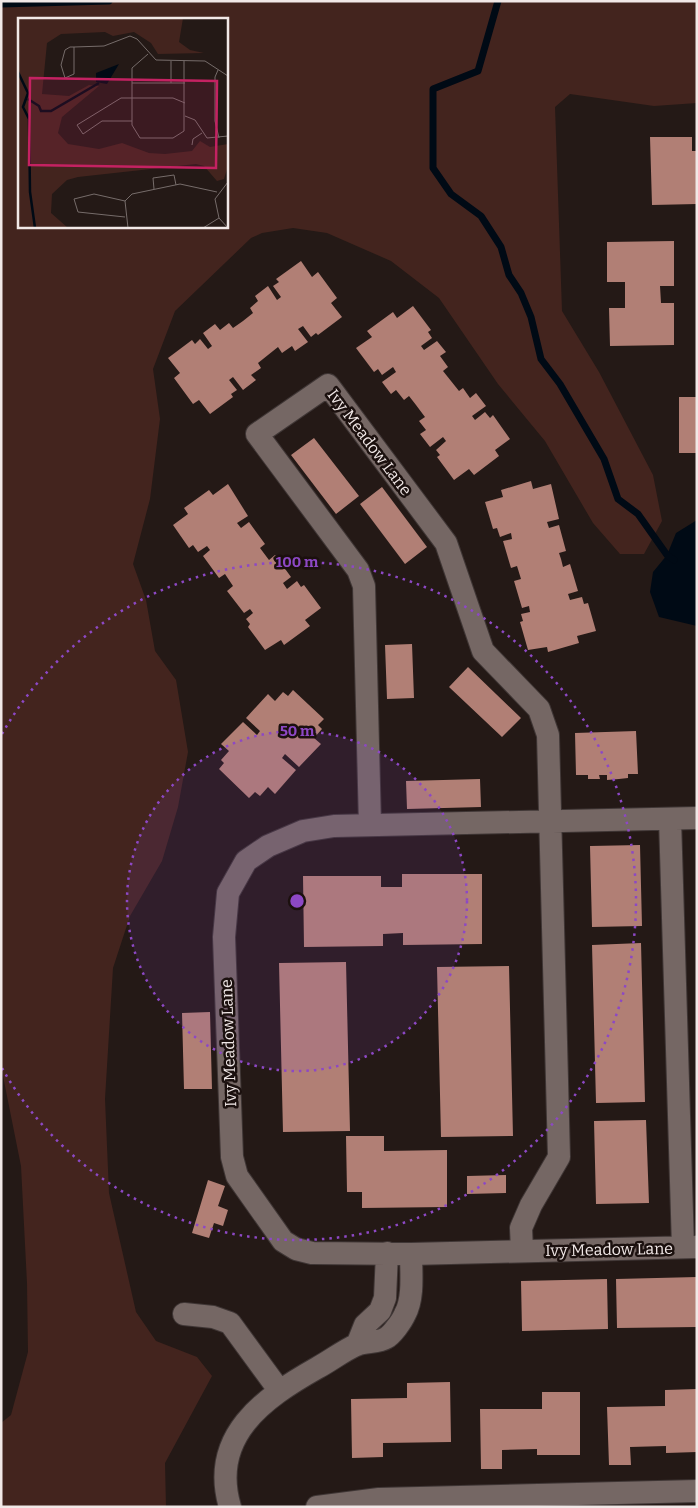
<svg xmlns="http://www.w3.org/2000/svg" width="698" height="1508" font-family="Bitter,serif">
<rect width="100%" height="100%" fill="#241916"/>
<path fill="#43241e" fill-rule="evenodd" d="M1 1H697V103L654 106 570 94 555 107 562 311 599 372 653 475 662 521 644 554H620L593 523 545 441 498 384 439 298 391 261 327 233 293 228 262 233 251 238 175 311 153 369 160 419 150 499 133 564 146 600 155 651 176 680 188 752 178 807 162 861 130 916 113 968 105 1099 109 1193 136 1312 156 1341 197 1357 212 1376 165 1463 166 1507H1V1423L11 1415 28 1352 27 1283 21 1166 1 1066ZM19 19H226V226H19Z"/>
<path fill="#000a15" d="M697 520V626L659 617 650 592 653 572 667 555 676 533Z"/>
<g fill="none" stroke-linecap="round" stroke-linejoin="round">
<path stroke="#000a15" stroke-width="7" d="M498 1 478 71 433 89V168L451 194 481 216 501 247 509 275 521 293 531 317 541 359 560 384 604 459 618 499 638 514 667 555 674 560
M1 4 109 1"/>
</g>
<path fill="#b17f75" d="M650 137H692V151H697V204L652 205Z
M674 241V286H660L661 303H674V345L610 346 609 308H625V282H607V242Z
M301 261 312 277 318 272 337 298 331 303 342 317 318 335 316 333 311 337 303 326 298 329 308 342 295 351 292 346 282 353 278 347 258 363 261 368 251 375 256 380 243 390 233 377 229 380 237 390 231 394 233 397 210 414 199 400 193 404 174 378 180 373 168 358 192 340 195 344 200 339 208 349 212 346 203 333 215 324 220 330 229 323 233 328 243 321 253 313 250 308 258 301 255 296 268 286 277 300 281 297 273 286 279 282 276 279Z
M413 306 431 330 428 332 432 338 421 346 424 350 437 341 446 352 440 356 448 367 443 371 459 391 463 388 470 398 476 393 486 406 472 416 475 420 485 412 490 418 493 415 510 439 495 450 499 456 474 475 469 469 454 480 437 457 440 455 436 450 446 441 443 437 430 447 420 434 426 430 419 421 425 417 416 405 409 396 404 400 396 390 391 394 382 382 396 372 393 367 382 375 378 369 374 372 356 348 372 337 367 331 393 312 397 318Z
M679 397H697V453H679Z
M314 438 359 496 336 514 291 455Z
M531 481 533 489 551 484 559 519 547 522 549 528 559 525 566 551 559 553 561 559 563 567 570 564 578 591 568 594 570 600 582 597 584 604 588 603 596 631 577 636 579 643 548 652 547 647 528 650 520 622 523 621 521 614 530 612 529 606 522 608 514 581 521 579 517 566 511 568 503 541 512 539 511 533 500 537 497 528 493 529 485 502 503 497 501 490Z
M228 484 248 516 237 523 241 528 249 522 265 544 260 548 269 560 275 555 291 577 283 583 287 589 297 581 301 587 304 585 321 608 305 620 310 626 284 645 281 640 265 650 248 627 250 624 246 619 253 613 250 609 244 613 227 591 233 586 225 574 219 578 203 556 210 550 207 546 198 552 193 545 189 548 173 525 188 514 184 508 209 490 213 495Z
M382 487 427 547 405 564 360 504Z
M412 644 414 698 387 699 385 645Z
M468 667 521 718 502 737 449 687Z
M293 690 324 719 318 725 322 729 314 738 321 744 299 767 285 754 282 758 296 770 275 794 268 787 260 796 255 792 249 798 219 769 224 763 221 760 229 751 221 744 243 722 257 735 260 731 246 718 268 694 275 701 283 692 288 696Z
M636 731 638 774H628V778L619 779 607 780V775H599L600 779H588V775H576L575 733Z
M480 779 481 807 407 809 406 781Z
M640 845 642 926 592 927 590 846Z
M402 874H482V944L403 945V933L383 934V946L304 947 303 876H381V887H402Z
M641 943 645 1102 596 1103 592 945Z
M346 962 350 1131 283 1132 279 963Z
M509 966 513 1136 441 1137 437 967Z
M210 1012 212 1089H184L182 1013Z
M646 1120 649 1203 596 1204 594 1121Z
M346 1136H384V1151L447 1150V1207L362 1208V1192H347Z
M506 1175V1193L467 1194V1176Z
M208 1180 225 1186 218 1206 228 1210 223 1226 214 1223 209 1238 192 1233Z
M697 1277V1327L617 1328 616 1279Z
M607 1279 608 1329 522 1331 521 1281Z
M450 1382 451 1442 383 1443V1457L352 1458 351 1399 407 1398V1383Z
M697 1389V1452L666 1453V1446L630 1447 631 1465H609L607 1407 665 1406V1390Z
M542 1392H580V1455H537V1449L502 1450V1469H481L480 1409H542Z"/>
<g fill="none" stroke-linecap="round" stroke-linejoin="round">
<defs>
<path id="minor" d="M697 818 334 826 303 831 268 846 246 861 228 893 224 937 232 1157 237 1176 283 1241 296 1249 312 1253 411 1254 697 1247
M670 819 683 1247
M370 825 364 586 358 570 257 434 328 385 446 543 483 651 539 709 548 735 559 1157 531 1205 521 1228 522 1251
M184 1314 213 1317 230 1323 279 1390
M357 1345 365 1325 380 1311 385 1298 387 1253
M230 1507C209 1436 264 1398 317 1368 330 1361 343 1351 356 1345 365 1341 378 1343 386 1338 392 1335 402 1321 405 1314 414 1298 411 1272 411 1254
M317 1507 379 1499 697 1491"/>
</defs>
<use href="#minor" stroke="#3f3635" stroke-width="24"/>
<use href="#minor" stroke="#756764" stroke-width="22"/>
</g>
<circle cx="297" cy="901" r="170" fill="#8d48c5" fill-opacity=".12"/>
<g fill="none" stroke="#8d48c5" stroke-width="2.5" stroke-dasharray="2.5 5">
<circle cx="297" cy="901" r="170"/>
<path d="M2 734A339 339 0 1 1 2 1068"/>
</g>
<g text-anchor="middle" stroke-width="5" stroke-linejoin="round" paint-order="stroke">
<g font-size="16" fill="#f1e8e7" stroke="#1b100e">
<text transform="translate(370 442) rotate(53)" y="6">Ivy Meadow Lane</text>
<text transform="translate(228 1043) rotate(-92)" y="6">Ivy Meadow Lane</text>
<text transform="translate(609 1249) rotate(-1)" y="6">Ivy Meadow Lane</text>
</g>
</g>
<g transform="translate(18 18)">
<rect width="210" height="210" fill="#241916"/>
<path d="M0 0H165L161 24 172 32 186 35 140 36 133 25 116 14 95 18 87 14 43 16 29 25 24 76 51 78 71 67 81 68 44 99 40 115 50 126 81 131 104 125 131 135 147 136 174 133 182 123 192 129 210 126V148L206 161 199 163 186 148 178 146 60 159 49 162 34 176 33 195 50 210H0Z" fill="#43241e"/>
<path d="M101 46 89 66 78 64V55Z" fill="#000a15"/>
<path fill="none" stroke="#000a15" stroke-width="2.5" d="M0 54 10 75 5 89 11 101 12 174 17 210M10 81 21 88 23 93H33L81 65"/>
<path fill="none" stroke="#766c6a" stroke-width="1" d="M52 29H56V56L47 60 43 47 47 32ZM56 29 86 28 112 18 119 21 138 42 187 43 210 58M130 36 114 50V107L122 120H155L166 113V43M153 43V65M200 52 197 59V103L201 120M114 65H167M167 98 177 102 189 120 210 118M114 103H84L65 116 59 107 103 80H155L167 85M174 127 175 121 184 115M136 171 135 160 156 157 158 167M107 183 114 176 162 166 199 174M107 199 60 194 56 181 76 176 107 183 110 210M185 210 201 200M210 210 201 200 197 181 210 164"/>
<path fill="#c42262" fill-opacity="0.15" stroke="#c42262" stroke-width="2.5" d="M12 60 199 63 198 150 11 147Z"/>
<rect width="210" height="210" fill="none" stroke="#f1e8e7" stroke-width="2.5"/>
</g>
<circle cx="297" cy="901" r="8" fill="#8d48c5" stroke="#1b100e" stroke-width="2.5"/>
<g font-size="15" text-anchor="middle" font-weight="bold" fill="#8d48c5" stroke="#1b100e" stroke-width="5" stroke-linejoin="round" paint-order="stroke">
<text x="297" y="567">100 m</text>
<text x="297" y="736">50 m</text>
</g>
<rect width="698" height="1508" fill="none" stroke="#f1e8e7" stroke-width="5"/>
</svg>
